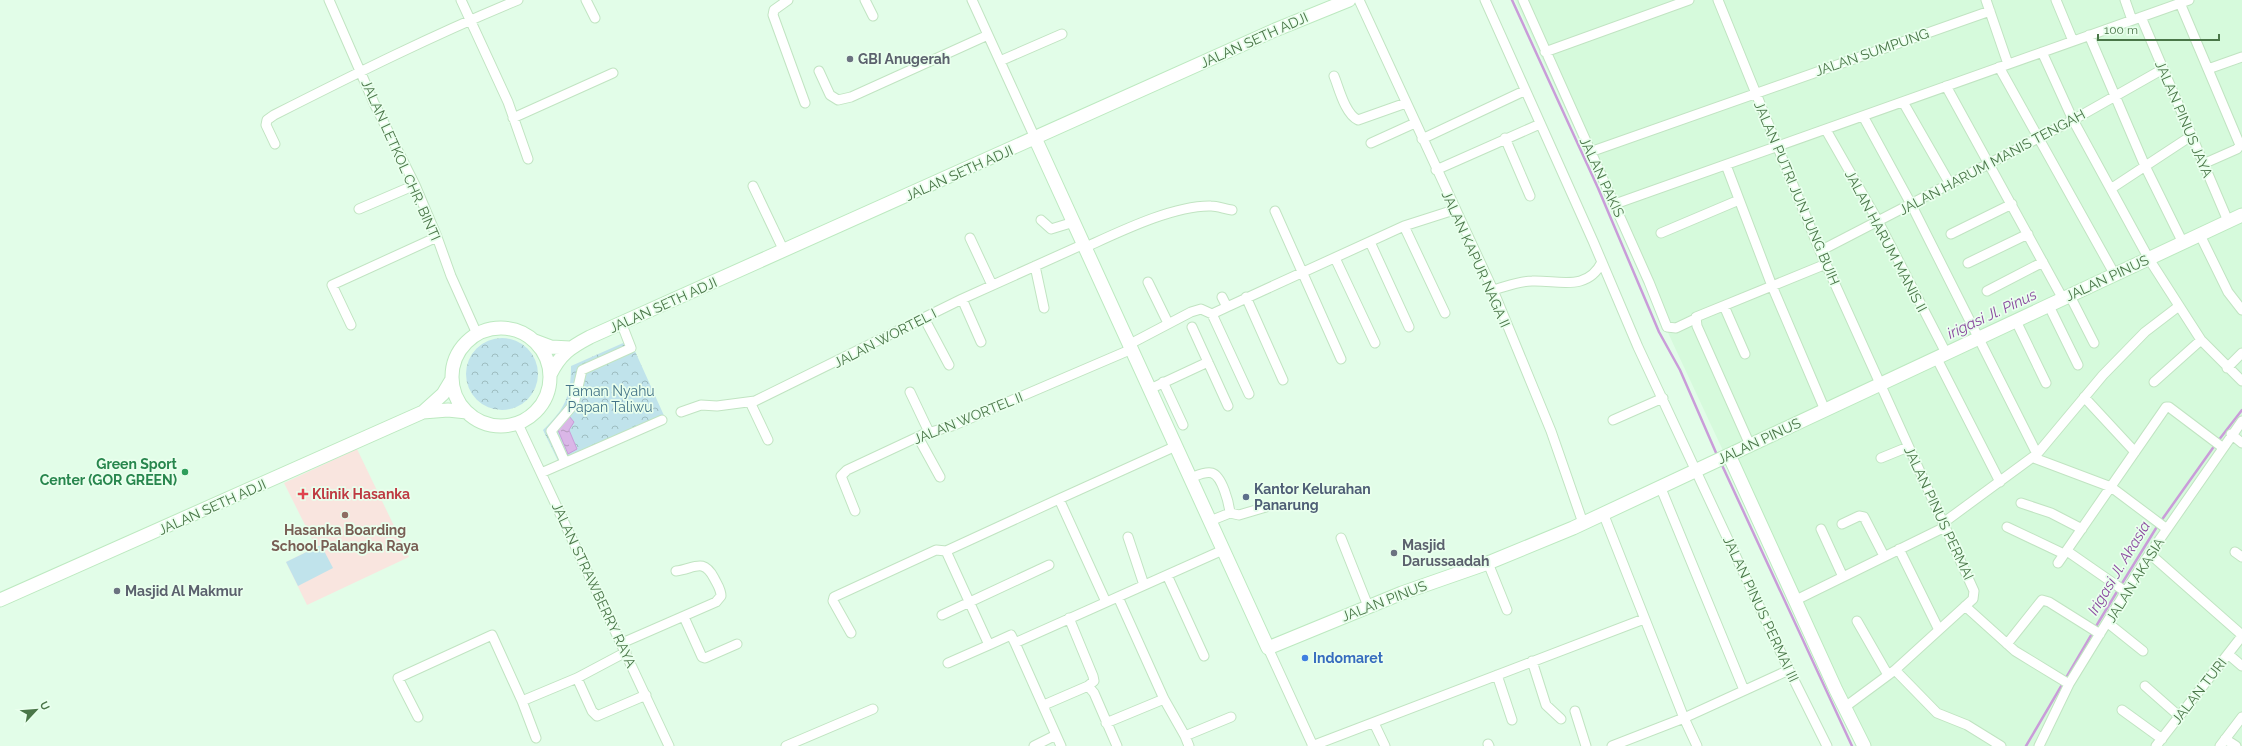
<svg xmlns="http://www.w3.org/2000/svg" width="2242" height="746" font-family="Raleway,sans-serif">
<defs>
<pattern id="park-crowns" width="20" height="18" patternUnits="userSpaceOnUse"><rect width="20" height="18" fill="#c0e3eb"/><path d="M2 6a3 3 0 1 1 6 0M12 15a3 3 0 1 1 6 0" fill="none" stroke="#9ebdc0"/></pattern>
<pattern id="water-ripples" width="26" height="14" patternUnits="userSpaceOnUse"><rect width="26" height="14" fill="#dab6e7"/><path d="M2 4q2-2 4 0t4 0M15 11q2-2 4 0t4 0" fill="none" stroke="#b399bd"/></pattern>
</defs>
<rect width="100%" height="100%" fill="#e2fde8"/>
<path fill="#d6fadc" d="M1515 0H2242V746H1861L1676 350Z"/>
<path fill="#f9e5df" d="M357 449 409 557 307 605 286 562 316 547 284 483Z"/>
<path fill="url(#park-crowns)" d="M466 374a36 36 0 1 1 72 0a36 36 0 1 1-72 0Z
M630 340 666 420 561 467 543 430C565 409 571 396 571 366Z"/>
<path fill="#c0e3eb" d="M321 545 333 568 298 586 286 562Z"/>
<path fill="url(#water-ripples)" stroke="#c99cd9" d="M569 416 574 422 569 430 577 449 568 454 558 430Z"/>
<g fill="none" stroke-linecap="round" stroke-linejoin="round">
<path stroke="#c99cd9" stroke-width="2.5" d="M1512 0 1598 188 1659 332 1680 370 1717 455
M2218 441 2242 410
M1721 463 1852 746
M2161 521 2215 445
M2121 585 2158 525
M2095 628 2118 590
M2026 746 2093 632"/>
<defs>
<path id="street" d="M329 0 374 103 415 185 437 237 451 276 477 334
M461 0 508 102 528 159
M586 0 595 18
M788 0 774 10 773 15 805 103
M865 0 873 16
M972 0 1035 138
M1359 0 1493 290 1551 431 1583 523
M1485 0 1593 241 1638 347 1789 670 1827 746
M1523 0 1649 282 1667 327 1676 328 1695 319
M1718 0 1820 251 1974 591 1973 599 1895 670 1845 707
M1986 0 2008 64
M2056 0 2073 41
M2125 0 2132 20
M2180 3 2240 145 2237 149 2203 164
M2141 17 2228 221
M2089 35 2145 166 2183 243
M1545 52 1689 0
M2042 52 2073 120 2149 259 2201 340 2242 381
M1000 61 1062 34
M1999 67 2115 275
M2208 69 2242 57
M819 71 830 95 838 100 851 97 988 35
M1334 76C1339 88 1345 114 1358 120L1406 103
M1946 86 2063 299
M1903 102 1950 184
M1863 116 1911 204 2037 454 1943 523
M513 118 613 73
M1826 130 1878 221 1946 353
M1505 138 1530 196
M1422 139 1524 91
M1371 143 1415 123
M275 144 266 125 267 120 274 115C355 74 435 34 518 0
M1590 152 1990 11
M1726 165 1772 286 1825 410
M1436 170 1540 124
M753 186 784 251
M2112 188 2191 136
M1615 204 2189 0
M359 209 415 185
M1275 211 1341 359
M1041 220 1051 229 1074 222
M1404 226 1445 313
M1661 233 1739 200
M1951 234 2012 204
M2200 235 2228 292 2242 310
M970 238 992 285
M1370 242 1409 327
M1086 247C1119 232 1174 205 1211 206 1217 206 1225 209 1232 210
M1820 251 2073 120 2163 69
M1335 258 1375 343
M1968 263 2028 234
M1035 266 1044 308
M1148 282 1168 323
M1493 290C1505 287 1519 281 1532 281 1559 280 1587 292 1602 262
M1987 291 2043 262
M2070 296 2094 343
M1222 297 1227 307 1404 226 1454 210
M1246 297 1283 380
M962 299 981 342
M1724 306 1745 354
M2049 306 2078 365
M1212 314 1249 394
M924 318 949 365
M2016 321 2046 383
M351 325 332 285 437 237
M1192 327 1228 406
M1130 344 1191 312 1201 309 1212 314 1227 307
M1936 357 2000 482
M2227 368 2242 353
M1163 382 1183 425
M2154 382 2201 340
M1150 389 1208 362
M910 392 929 432
M2084 397 2135 452
M750 402 768 440
M681 412 701 405 717 406 755 401 962 299 1084 244
M1613 420 1663 398
M518 424 669 746
M2231 434 2242 443
M918 437 940 477
M1750 445 1697 326 1696 317 1826 264
M2037 454 2103 375 2145 332 2179 306
M1881 458 1908 447
M2034 458 2111 487 2167 529
M565 462 551 431 574 404 582 370 631 348 624 330
M541 473 662 420
M1190 478C1196 476 1205 471 1212 473 1222 476 1229 503 1230 513
M1660 486 1744 690
M1059 499 1176 446
M2021 503 2051 513 2082 529
M855 511 841 476 847 470 924 434 952 426 1132 349
M1603 513 1684 718 1697 746
M1210 521 1230 513 1239 515 1266 507
M1842 524 1859 516 1864 517 1884 556
M2007 527 2064 554
M1821 529 1843 577
M1128 537 1144 585
M1341 538 1368 606
M1899 549 1939 630
M2067 551 2126 592
M2235 552 2242 557
M2150 554 2242 635
M1488 563 1507 610
M2058 563 2166 407H2169L2222 447
M1167 575 1204 656
M1118 597 1164 699 1185 736 1231 717
M1796 600 1945 527
M1106 602 1059 499 946 551 989 645 1011 635 1015 643 1223 550
M1965 606 2015 651 2069 684
M942 615 1049 565
M684 617 702 657 705 658 737 644
M1069 618 1093 676 1094 681 1088 686
M1857 621 1888 675
M2108 623 2143 651
M851 633 833 601 834 597 936 550 946 551
M622 643 716 602 721 596C721 589 717 584 714 578 703 557 694 569 676 571
M1015 643 1061 746
M2007 644 2042 600 2049 602 2100 634
M1268 648 1313 746
M2228 654 2242 666
M1532 661 1546 705 1561 719
M948 663 989 645
M1895 670 1937 713 1967 725 2001 746
M1497 675 1512 720
M577 678 592 711 597 716 646 695
M2145 686 2179 716
M522 701 577 678 626 652
M1044 705 1088 686 1094 693 1117 746
M2122 710 2162 739
M1575 711 1586 746
M418 717 398 678 492 635 522 701 536 738
M1106 723 1164 699
M1374 723 1385 746
M1185 736 1189 746
M2225 739 2236 746
M1488 744 1489 746
M786 746 873 709
M1034 746 1056 735
M1312 746 1644 619
M1612 746 1684 718 1789 670
M2039 746 2069 684 2144 562 2242 421
M2156 746 2242 636
M2220 746 2242 717"/>
<path id="secondary" d="M1035 138 1268 648 1402 593 1488 563 1573 528 2242 215
M452 377a49 49 0 1 1 98 0a49 49 0 1 1-98 0Z
M535 341 551 347 570 348
M550 375C560 354 571 347 590 337L1275 30 1349 0
M423 412 448 410 467 412
M1729 455 1836 690 1864 746
M0 600 423 412 443 394 452 379"/>
</defs>
<use href="#street" stroke="#c1e4c2" stroke-width="11"/>
<use href="#secondary" stroke="#bde9c0" stroke-width="15"/>
<use href="#street" stroke="#fff" stroke-width="9"/>
<use href="#secondary" stroke="#fff" stroke-width="13"/>
</g>
<g fill="#6b7280" stroke="#e9ffed" stroke-width="1.5">
<circle cx="850" cy="59" r="4"/>
<circle cx="1394" cy="553" r="4"/>
<circle cx="117" cy="591" r="4"/>
</g>
<circle fill="#2e9e5b" stroke="#e9ffed" stroke-width="1.5" cx="185" cy="472" r="4"/>
<path fill="#e0444e" stroke="#e9ffed" stroke-width="1.5" d="M301 488h4v4h4v4h-4v4h-4v-4h-4v-4h4z"/>
<circle fill="#5c6f8a" stroke="#e9ffed" stroke-width="1.5" cx="1246" cy="497" r="4"/>
<circle fill="#8d6e63" stroke="#e9ffed" stroke-width="1.5" cx="345" cy="515" r="4"/>
<circle fill="#3f7fe0" stroke="#e9ffed" stroke-width="1.5" cx="1305" cy="658" r="4"/>
<g text-anchor="middle" stroke-width="3.5" stroke-linejoin="round" paint-order="stroke">
<g font-size="14" fill="#4a7648" stroke="#e9ffed">
<text transform="translate(1254 40) rotate(-24)" y="5">JALAN SETH ADJI</text>
<text transform="translate(1872 52) rotate(-19)" y="5">JALAN SUMPUNG</text>
<text transform="translate(2184 119) rotate(67)" y="5">JALAN PINUS JAYA</text>
<text transform="translate(401 160) rotate(66)" y="5">JALAN LETKOL CHR. BINTI</text>
<text transform="translate(1992 162) rotate(-28)" y="5">JALAN HARUM MANIS TENGAH</text>
<text transform="translate(959 173) rotate(-24)" y="5">JALAN SETH ADJI</text>
<text transform="translate(1602 177) rotate(65)" y="5">JALAN PAKIS</text>
<text transform="translate(1797 193) rotate(67)" y="5">JALAN PUTRI JUN JUNG BUIH</text>
<text transform="translate(1886 241) rotate(62)" y="5">JALAN HARUM MANIS II</text>
<text transform="translate(1476 259) rotate(66)" y="5">JALAN KAPUR NAGA II</text>
<text transform="translate(2107 278) rotate(-25)" y="5">JALAN PINUS</text>
<text transform="translate(663 305) rotate(-24)" y="5">JALAN SETH ADJI</text>
<text transform="translate(885 338) rotate(-27)" y="5">JALAN WORTEL I</text>
<text transform="translate(968 418) rotate(-22)" y="5">JALAN WORTEL II</text>
<text transform="translate(1759 441) rotate(-25)" y="5">JALAN PINUS</text>
<text transform="translate(212 507) rotate(-24)" y="5">JALAN SETH ADJI</text>
<text transform="translate(1939 513) rotate(65)" y="5">JALAN PINUS PERMAI</text>
<text transform="translate(2135 580) rotate(-58)" y="5">JALAN AKASIA</text>
<text transform="translate(594 585) rotate(65)" y="5">JALAN STRAWBERRY RAYA</text>
<text transform="translate(1384 601) rotate(-21)" y="5">JALAN PINUS</text>
<text transform="translate(1761 609) rotate(65)" y="5">JALAN PINUS PERMAI III</text>
<text transform="translate(2199 691) rotate(-52)" y="5">JALAN TURI</text>
</g>
<g font-size="14" font-weight="bold" fill="#5b616d" stroke="#e9ffed" text-anchor="start">
<text x="858" y="64">GBI Anugerah</text>
<text x="1402" y="550">Masjid<tspan x="1402" dy="16">Darussaadah</tspan></text>
<text x="125" y="596">Masjid Al Makmur</text>
</g>
<g font-size="14" fill="#447488" stroke="#e9ffed">
<text x="610" y="396">Taman Nyahu<tspan x="610" dy="16">Papan Taliwu</tspan></text>
</g>
<g font-size="14" font-weight="bold" fill="#27864d" stroke="#e9ffed" text-anchor="end">
<text x="177" y="469">Green Sport<tspan x="177" dy="16">Center (GOR GREEN)</tspan></text>
</g>
<g font-size="14" font-weight="bold" fill="#4e5e75" stroke="#e9ffed" text-anchor="start">
<text x="1254" y="494">Kantor Kelurahan<tspan x="1254" dy="16">Panarung</tspan></text>
</g>
<g font-size="14" font-weight="bold" fill="#be3a42" stroke="#e9ffed" text-anchor="start">
<text x="312" y="499">Klinik Hasanka</text>
</g>
<g font-size="14" font-weight="bold" fill="#785e54" stroke="#e9ffed">
<text x="345" y="535">Hasanka Boarding<tspan x="345" dy="16">School Palangka Raya</tspan></text>
</g>
<g font-size="14" font-weight="bold" fill="#366cbe" stroke="#e9ffed" text-anchor="start">
<text x="1313" y="663">Indomaret</text>
</g>
<g font-size="15" font-style="italic" fill="#8a499f" stroke="#e9ffed">
<text transform="translate(1992 314) rotate(-25)" y="5">irigasi Jl. Pinus</text>
<text transform="translate(2119 568) rotate(-59)" y="5">Irigasi Jl. Akasia</text>
</g>
</g>
<g transform="translate(36 710) rotate(64)" stroke="#e9ffed" stroke-width="3" paint-order="stroke">
<path d="M0-3L7 15L0 10L-7 15Z" fill="#4a7648"/>
<text y="-6" font-size="11" font-weight="bold" text-anchor="middle" fill="#4a7648">U</text>
</g>
<path d="M2098 34v6h121v-6" fill="none" stroke="#4a7648" stroke-width="2"/>
<text x="2104" y="34" font-size="12" fill="#4a7648" stroke="#e9ffed" stroke-width="3" paint-order="stroke">100 m</text>
</svg>
